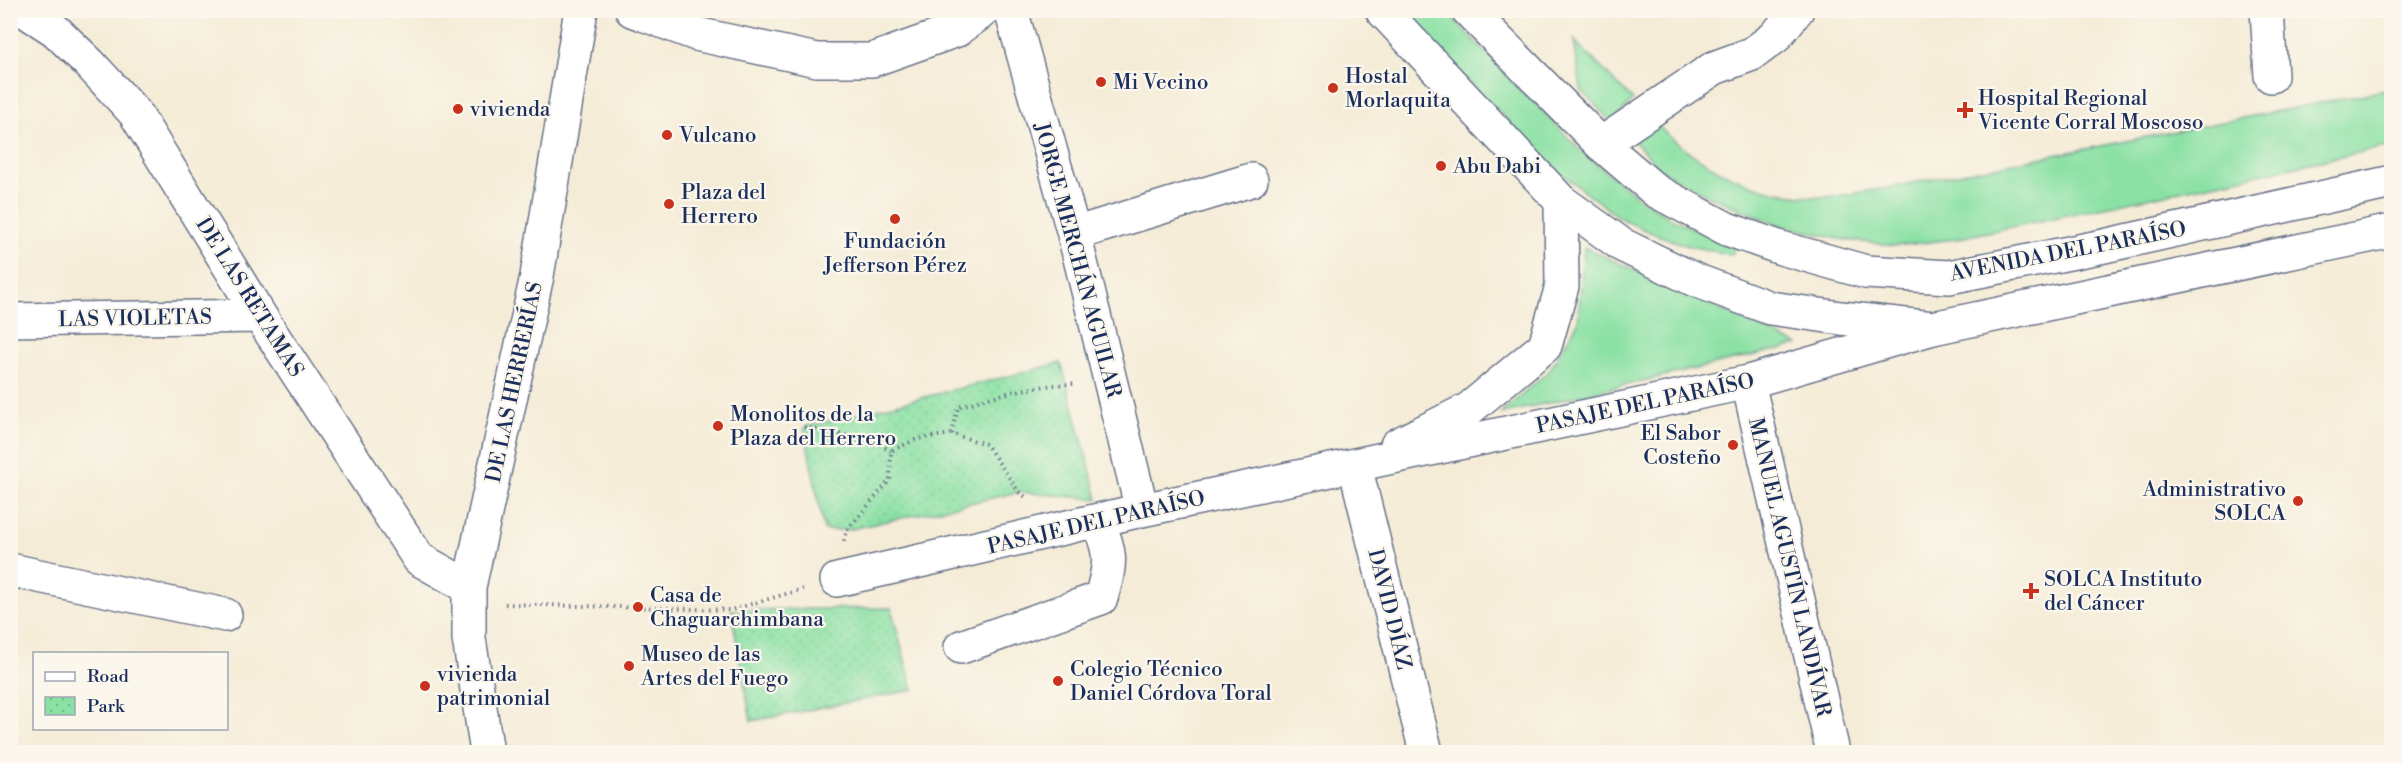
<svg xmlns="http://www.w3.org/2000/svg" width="2402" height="763" font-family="'Libre Bodoni',serif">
<defs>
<pattern id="park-dots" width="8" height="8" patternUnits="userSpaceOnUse" patternTransform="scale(1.5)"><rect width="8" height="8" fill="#8be1a4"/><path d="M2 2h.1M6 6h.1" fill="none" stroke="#77c190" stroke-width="1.8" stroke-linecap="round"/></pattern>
</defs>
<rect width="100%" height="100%" fill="#fbf7ec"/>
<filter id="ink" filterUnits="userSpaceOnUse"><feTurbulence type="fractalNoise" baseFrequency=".0167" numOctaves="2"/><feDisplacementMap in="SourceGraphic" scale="12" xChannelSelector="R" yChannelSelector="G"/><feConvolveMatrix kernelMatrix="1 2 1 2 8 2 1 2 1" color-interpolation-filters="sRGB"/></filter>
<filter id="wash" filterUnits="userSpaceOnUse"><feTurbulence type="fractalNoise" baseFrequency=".008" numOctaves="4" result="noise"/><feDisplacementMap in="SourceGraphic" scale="24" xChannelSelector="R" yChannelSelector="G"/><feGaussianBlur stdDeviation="1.35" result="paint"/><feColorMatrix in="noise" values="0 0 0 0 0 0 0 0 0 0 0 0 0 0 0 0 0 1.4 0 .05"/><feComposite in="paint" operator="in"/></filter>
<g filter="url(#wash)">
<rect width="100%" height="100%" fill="#f5ecd7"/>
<path fill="#8be1a4" stroke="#538881" stroke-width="1.5" d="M1400 11H1446L1584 154 1642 200 1672 219 1735 247 1733 253 1730 255 1685 245 1647 231 1618 217 1553 167Z
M1574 40 1633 100 1612 123 1581 90Z
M2391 89V146L1955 239 1894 246 1839 239 1780 225 1710 197 1660 169 1634 141 1651 119C1695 164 1748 192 1811 197 1833 199 1859 192 1881 189Z
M1584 247 1798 345 1500 414 1550 370 1578 322Z"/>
<path fill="url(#park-dots)" stroke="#538881" stroke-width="1.5" d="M1061 363 1098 499 1019 492 847 530H824L804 427Z
M891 608 913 690 751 721 731 610Z"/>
</g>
<g filter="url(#ink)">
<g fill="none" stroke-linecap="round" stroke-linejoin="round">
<defs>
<path id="minor" d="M24 10 55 30 89 63 135 113 260 316 419 559 469 587
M632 10 696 34 817 60H872L957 30 984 10
M1011 10 1074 234 1142 510
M2267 10 2271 76
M1601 144 1714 68 1752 54 1775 37 1797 10
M1074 234 1251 180
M10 320 260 316
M1748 382 1833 752
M1397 445 1469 409 1545 346 1562 286 1561 201
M1355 466 1426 752
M10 570 225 615
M837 580 1142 510 1748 382 1933 328
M961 647 1101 598C1111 563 1112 555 1098 521
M487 752 469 639V587L537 276 581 10"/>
<path id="major" d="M1382 10 1561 201 1622 245 1695 280 1770 308 1841 318 1933 328 2392 231
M1468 10 1601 144 1656 191 1727 229 1781 248 1866 272 1949 277 2104 246 2392 182"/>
</defs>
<use href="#minor" stroke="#677188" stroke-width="36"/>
<use href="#major" stroke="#677188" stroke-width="36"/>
<path stroke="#677188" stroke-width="4" stroke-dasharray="1.5 4.5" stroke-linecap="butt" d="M804 427 874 441 891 451
M952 434 958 407C996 395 1033 385 1074 384
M844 541 847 530 890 480 891 451 917 439 952 434 986 444 1019 492 1027 498
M505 604 731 610 803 589"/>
<use href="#minor" stroke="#fff" stroke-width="33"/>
<use href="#major" stroke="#fff" stroke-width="33"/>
</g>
</g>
<g fill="#c8321e" stroke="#fbf7ec" stroke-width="2">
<circle cx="1101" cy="82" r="6"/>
<circle cx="1333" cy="88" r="6"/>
<circle cx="458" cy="109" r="6"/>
<path d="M1962 101h6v6h6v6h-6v6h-6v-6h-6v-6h6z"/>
<circle cx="667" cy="135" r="6"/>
<circle cx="1441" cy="166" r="6"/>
<circle cx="669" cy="204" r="6"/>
<circle cx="895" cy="219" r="6"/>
<circle cx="718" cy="426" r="6"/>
<circle cx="1733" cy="445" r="6"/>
<circle cx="2298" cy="501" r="6"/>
<path d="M2028 582h6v6h6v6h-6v6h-6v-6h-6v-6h6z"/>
<circle cx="638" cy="607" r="6"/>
<circle cx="629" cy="666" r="6"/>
<circle cx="1058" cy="681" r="6"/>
<circle cx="425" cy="686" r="6"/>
</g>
<g text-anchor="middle" stroke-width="4.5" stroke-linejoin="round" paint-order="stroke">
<g font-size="21" fill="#1b2f5e" stroke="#fbf7ec" text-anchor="start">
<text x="1345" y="83">Hostal<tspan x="1345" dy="24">Morlaquita</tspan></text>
<text x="1113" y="89">Mi Vecino</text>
<text x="1978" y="105">Hospital Regional<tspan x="1978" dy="24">Vicente Corral Moscoso</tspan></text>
<text x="470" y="116">vivienda</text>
<text x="679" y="142">Vulcano</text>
<text x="1453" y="173">Abu Dabi</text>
<text x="681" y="199">Plaza del<tspan x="681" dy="24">Herrero</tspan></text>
<text x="895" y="248" text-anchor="middle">Fundación<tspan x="895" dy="24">Jefferson Pérez</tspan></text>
<text x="730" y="421">Monolitos de la<tspan x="730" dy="24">Plaza del Herrero</tspan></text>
<text x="1721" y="440" text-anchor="end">El Sabor<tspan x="1721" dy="24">Costeño</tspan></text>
<text x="2286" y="496" text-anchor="end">Administrativo<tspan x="2286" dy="24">SOLCA</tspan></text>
<text x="2044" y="586">SOLCA Instituto<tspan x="2044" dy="24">del Cáncer</tspan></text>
<text x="650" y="602">Casa de<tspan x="650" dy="24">Chaguarchimbana</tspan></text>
<text x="641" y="661">Museo de las<tspan x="641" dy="24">Artes del Fuego</tspan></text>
<text x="1070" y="676">Colegio Técnico<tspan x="1070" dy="24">Daniel Córdova Toral</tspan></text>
<text x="437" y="681">vivienda<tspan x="437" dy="24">patrimonial</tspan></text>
</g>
<g font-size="21" fill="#1b2f5e" stroke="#fbf7ec">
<text transform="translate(2068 251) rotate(-11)" y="7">AVENIDA DEL PARAÍSO</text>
<text transform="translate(1078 260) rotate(75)" y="7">JORGE MERCHÁN AGUILAR</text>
<text transform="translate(250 297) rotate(58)" y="7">DE LAS RETAMAS</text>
<text transform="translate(135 318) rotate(-1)" y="7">LAS VIOLETAS</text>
<text transform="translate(514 382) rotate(-78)" y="7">DE LAS HERRERÍAS</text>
<text transform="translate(1645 403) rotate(-12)" y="7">PASAJE DEL PARAÍSO</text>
<text transform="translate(1096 522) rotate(-13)" y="7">PASAJE DEL PARAÍSO</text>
<text transform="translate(1790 567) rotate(77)" y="7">MANUEL AGUSTÍN LANDÍVAR</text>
<text transform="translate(1390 609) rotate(76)" y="7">DAVID DÍAZ</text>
</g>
</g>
<rect width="2402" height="763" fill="none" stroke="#fbf7ec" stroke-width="36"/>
<rect x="33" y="652" width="195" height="78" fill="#fbf7ec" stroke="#a1a7b3" stroke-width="1.5"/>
<rect x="45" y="672" width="30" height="9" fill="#ffffff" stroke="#a1a7b3" stroke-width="1.5"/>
<text x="87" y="682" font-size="18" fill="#1b2f5e">Road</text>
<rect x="45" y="697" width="30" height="18" fill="url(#park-dots)" stroke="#a1a7b3" stroke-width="1.5"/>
<text x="87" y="712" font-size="18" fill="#1b2f5e">Park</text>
</svg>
